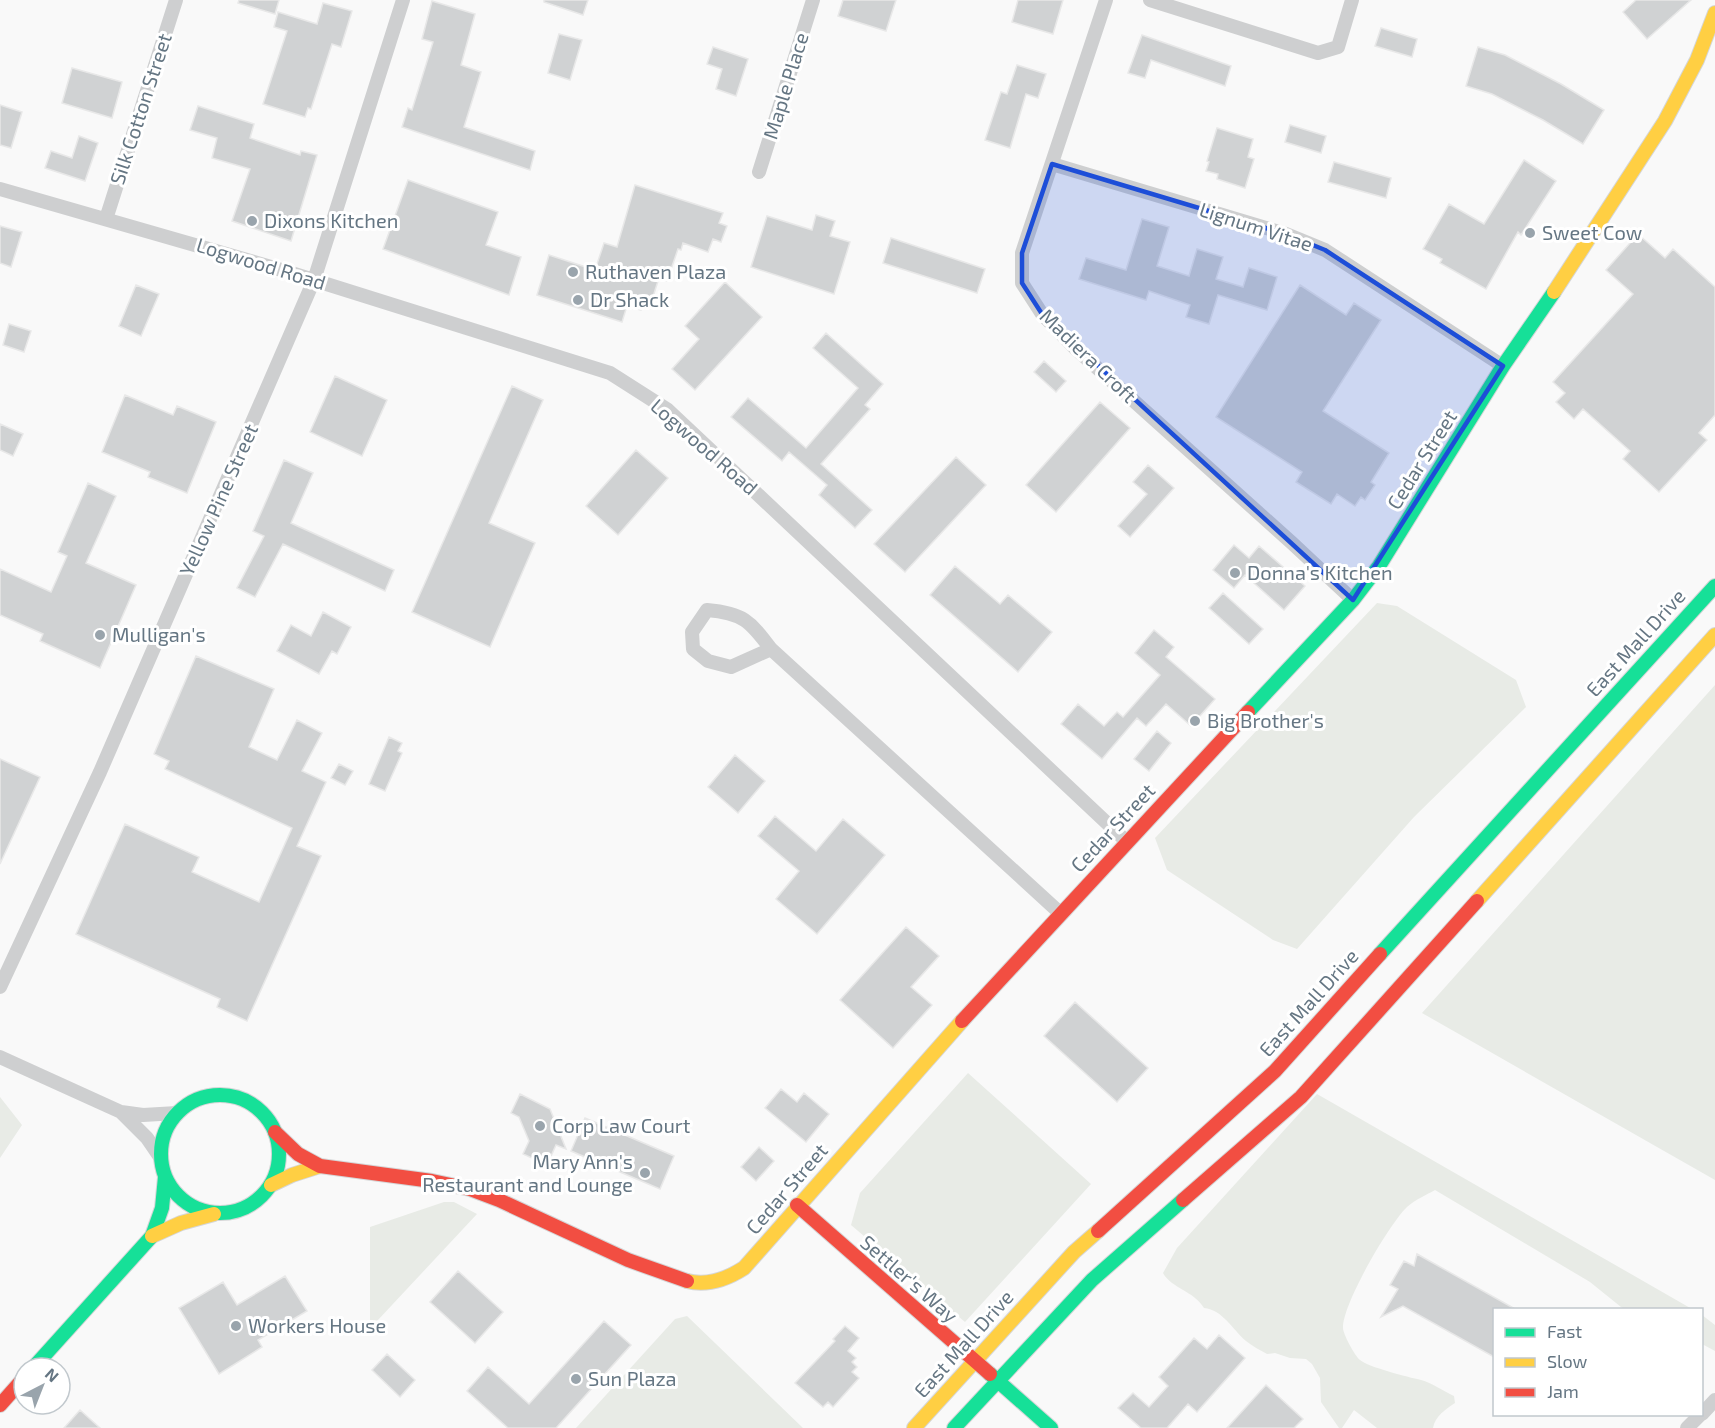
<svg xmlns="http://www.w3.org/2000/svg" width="1715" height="1428" font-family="'Exo 2',sans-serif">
<rect width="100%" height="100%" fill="#f9f9f9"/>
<path fill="#e8ebe6" d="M1377 603 1397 606 1516 680 1526 707 1414 817 1297 949 1273 940 1167 870 1155 838Z
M1715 685V1180L1422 1013Z
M968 1073 1091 1184 965 1322 851 1225 860 1193Z
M1317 1094 1692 1309 1626 1310 1621 1307 1590 1282 1435 1190C1426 1195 1415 1200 1407 1207 1389 1224 1342 1305 1343 1328 1343 1334 1355 1356 1360 1360 1368 1367 1408 1377 1421 1380 1432 1383 1443 1391 1454 1396L1455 1403C1446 1409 1435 1416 1433 1428H1377L1354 1410 1342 1428H1339L1321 1402 1320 1378 1312 1364 1306 1359 1290 1358 1275 1353 1267 1354C1260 1350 1252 1346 1246 1341 1232 1329 1223 1310 1204 1308 1194 1291 1171 1288 1163 1273L1177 1248Z
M0 1097 22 1125 0 1158Z
M444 1202H454L477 1214 378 1320 370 1322V1227Z
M1702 1315 1715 1325V1351L1702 1344Z
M687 1316 803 1428H576L675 1319Z"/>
<path fill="#d0d2d3" stroke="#e8e8e8" stroke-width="1.5" d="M239 0H279L275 14 238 3Z
M544 0H588L583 15 544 2Z
M843 0H896L886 31 838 16Z
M1018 0H1063L1053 34 1012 22Z
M1636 0H1691L1647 39 1623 12Z
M432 1 475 14 461 65 481 72 464 127 535 151 530 170 402 127 408 108 412 110 433 42 422 39Z
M323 3 352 11 341 47 332 44 311 109 308 108 305 117 263 104 287 31 274 27 278 12 317 24Z
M1381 28 1417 39 1412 57 1375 46Z
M559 34 582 40 570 80 548 73Z
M1142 35 1231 66 1225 86 1151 60 1145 78 1128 73Z
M713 47 748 59 736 96 716 89 722 69 707 64Z
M1478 47 1505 55 1561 84 1604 110 1583 144 1543 120 1492 94 1466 86Z
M1017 65 1046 74 1038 98 1026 94 1010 148 985 140 1001 92 1007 94Z
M72 68 122 82 112 118 62 103Z
M0 105 22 112 11 148 0 145Z
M198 106 254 124 250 138 300 155 301 151 317 155 291 241 232 221 250 169 212 158 217 138 190 130Z
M1290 125 1326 136 1321 153 1285 142Z
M1217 128 1253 139 1248 157 1254 159 1245 188 1217 179 1218 174 1206 171 1209 162 1207 161Z
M79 136 98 143 85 181 45 168 51 151 72 158Z
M1524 160 1556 181 1521 235 1518 232 1486 289 1440 263 1442 259 1423 249 1449 204 1484 224Z
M1334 162 1391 178 1386 198 1328 182Z
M408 180 498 212 486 245 521 257 509 295 383 249Z
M635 185 723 213 719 223 727 226 721 242 713 239 708 252 683 243 681 250 678 249 667 281 659 278 651 303 644 301 641 310 627 306 622 322 537 295 549 255 595 270 604 243 617 247Z
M816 215 835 221 830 236 850 242 834 294 751 267 767 216 812 230Z
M1142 219 1169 227 1157 266 1189 276 1197 249 1223 257 1216 279 1243 287 1249 268 1277 277 1267 310 1218 295 1209 324 1186 317 1190 305 1149 291 1146 300 1079 279 1086 258 1126 270Z
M0 226 22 232 11 267 0 263Z
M1638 234 1665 258 1673 249 1715 287V415L1699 433 1707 440 1659 492 1623 459 1630 451 1583 409 1574 419 1556 402 1565 393 1553 382 1633 294 1606 270Z
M891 238 985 269 977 293 883 263Z
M725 282 762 317 695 390 672 369 699 339 685 326Z
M136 285 159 294 141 336 119 326Z
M1300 285 1346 315 1354 303 1381 320 1323 411 1389 453 1371 482 1375 485 1365 500 1361 497 1355 506 1337 494 1331 504 1296 482 1302 472 1216 417Z
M9 324 31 331 24 352 3 345Z
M826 333 883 384 865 405 870 409 821 464 872 510 855 528 819 495 827 485 789 452 782 461 731 417 748 398 806 448 858 388 813 348Z
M1044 361 1066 381 1056 392 1034 372Z
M335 376 387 400 362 456 310 432Z
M512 386 543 400 489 523 535 543 490 647 412 612Z
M125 395 173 415 177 406 216 422 187 493 148 477 150 472 102 452Z
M1100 402 1130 428 1056 512 1026 485Z
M0 424 23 434 13 456 0 450Z
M636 450 668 478 618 535 586 506Z
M956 457 986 485 905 572 874 544Z
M284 460 313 473 291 523 394 570 385 591 283 544 255 597 237 588 264 536 253 531Z
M1148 465 1174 488 1130 537 1118 526 1147 494 1133 482Z
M88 483 116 496 86 563 136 585 100 668 40 641 43 634 0 615V569L51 592 67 556 58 552Z
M1234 545 1249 558 1259 546 1305 586 1284 610 1245 575 1234 588 1213 570Z
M955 566 1000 604 1008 595 1052 632 1018 672 930 595Z
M1223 593 1263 629 1249 644 1209 608Z
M323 612 351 627 337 654 332 651 319 674 277 651 291 625 311 636Z
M1154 630 1174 647 1166 657 1215 699 1191 726 1166 704 1146 726 1137 718 1102 759 1061 724 1078 704 1104 726 1117 712 1123 717 1160 675 1135 653Z
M196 656 274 689 249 747 277 760 297 720 322 733 302 771 326 782 297 846 321 856 247 1021 217 1007 220 999 76 934 125 824 199 857 192 872 259 902 292 828 165 769 169 761 154 754Z
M1157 731 1171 743 1149 771 1134 759Z
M389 737 402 743 398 751 402 753 385 791 369 784Z
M735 755 765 781 738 813 708 787Z
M0 759 40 777 0 864Z
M339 764 353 771 345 785 331 778Z
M775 816 816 851 843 819 885 855 817 934 776 899 799 871 758 836Z
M906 927 939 956 911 987 932 1005 893 1048 840 1000Z
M1075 1002 1148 1068 1117 1102 1044 1036Z
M781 1089 797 1102 804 1093 829 1114 806 1142 765 1108Z
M520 1094 550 1109 566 1149 556 1145 547 1165 523 1154 529 1141 519 1117 511 1113Z
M585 1118 674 1156 660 1189 571 1151Z
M759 1147 774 1161 756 1181 741 1167Z
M1417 1254 1517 1310H1494V1357L1403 1306 1381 1317 1398 1289 1390 1285 1404 1261 1414 1266Z
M458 1271 503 1312 475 1343 430 1302Z
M285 1276 307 1311 258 1340 262 1347 219 1374 179 1308 223 1282 237 1305Z
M604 1321 631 1345 556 1428H508L467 1391 488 1367 529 1404Z
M845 1326 859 1338 848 1351 856 1358 852 1362 857 1367 852 1372 859 1378 833 1407 828 1402 823 1407 795 1383 835 1341 833 1339Z
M1219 1335 1245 1358 1197 1412 1188 1404 1167 1428H1141L1118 1408 1133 1393 1149 1407 1168 1386 1159 1377 1194 1338 1207 1349Z
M387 1354 415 1380 400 1397 372 1370Z
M1266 1385 1303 1419 1294 1428H1227Z
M80 1410 100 1428H64Z"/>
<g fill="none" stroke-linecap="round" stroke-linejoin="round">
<defs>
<path id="fast" d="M1248 712 1353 600 1379 566 1503 366 1554 292
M1380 954 1715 586
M161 1154a59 59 0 1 1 118 0a59 59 0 1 1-118 0Z
M33 1368 152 1236 162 1208 165 1177
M990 1374 1051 1428
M954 1428 1092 1280 1183 1200"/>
<path id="slow" d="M1554 292 1665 121 1697 60 1715 13
M1477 901 1715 635
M271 1185 292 1175 320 1166
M152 1236 181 1223 214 1214
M687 1281C707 1286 727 1279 744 1268L962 1021
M914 1428 1074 1252 1098 1231"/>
<path id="jam" d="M962 1021 1248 712
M275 1132 298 1154 320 1166 432 1181 470 1189 499 1200 628 1260 687 1281
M1183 1200 1301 1097 1477 901
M797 1205 990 1374
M1098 1231 1275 1071 1380 954
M0 1405 24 1378"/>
</defs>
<use href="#fast" stroke="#d5d6d7" stroke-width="16"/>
<use href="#slow" stroke="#d5d6d7" stroke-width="16"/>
<use href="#jam" stroke="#d5d6d7" stroke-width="16"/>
<path stroke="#cecfd0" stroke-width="14" d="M1106 0 1022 253V283L1042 314 1076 349 1292 543 1353 600
M1150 0 1318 53 1338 47 1352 0
M1052 164 1286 234 1325 250 1503 366
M759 172 813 0
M0 189 285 271 610 373 668 410 1126 841
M106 219 176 0
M771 649 731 667 708 661 693 649 692 632 707 610C743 613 750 621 771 649L1060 913
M0 987 100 772 314 280 403 0
M0 1057 121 1112 143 1115 177 1113
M121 1112 147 1138 160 1157
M1702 1414 1715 1400
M1687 1428 1701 1414"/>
<use href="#fast" stroke="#16e098" stroke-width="14"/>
<use href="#slow" stroke="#ffcf43" stroke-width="14"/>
<use href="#jam" stroke="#f24e42" stroke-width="14"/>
</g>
<path fill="#1d4ed8" fill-opacity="0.2" stroke="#1d4ed8" stroke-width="4.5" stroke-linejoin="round" d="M1052 164 1286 234 1325 250 1503 366 1353 600 1042 314 1022 283V253Z"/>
<g fill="#99a4ac" stroke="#fff" stroke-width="2">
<circle cx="252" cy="221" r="6"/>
<circle cx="1530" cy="233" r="6"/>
<circle cx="573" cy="272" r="6"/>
<circle cx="578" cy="300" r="6"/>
<circle cx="1235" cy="573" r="6"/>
<circle cx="100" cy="635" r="6"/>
<circle cx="1195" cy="721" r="6"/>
<circle cx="540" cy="1126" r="6"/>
<circle cx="645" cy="1173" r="6"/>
<circle cx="236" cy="1326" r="6"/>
<circle cx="576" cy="1379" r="6"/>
</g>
<g text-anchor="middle" stroke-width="6" stroke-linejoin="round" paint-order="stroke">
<g font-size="20" fill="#657683" stroke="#fff">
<text transform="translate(786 86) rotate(-73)" y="7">Maple Place</text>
<text transform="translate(141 109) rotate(-72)" y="7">Silk Cotton Street</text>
<text transform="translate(1256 227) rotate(18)" y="7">Lignum Vitae</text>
<text transform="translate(261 264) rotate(17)" y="7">Logwood Road</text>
<text transform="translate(1088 356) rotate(44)" y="7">Madiera Croft</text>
<text transform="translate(704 447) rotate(41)" y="7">Logwood Road</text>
<text transform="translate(1422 460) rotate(-58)" y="7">Cedar Street</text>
<text transform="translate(219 500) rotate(-66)" y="7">Yellow Pine Street</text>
<text transform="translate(1636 643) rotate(-48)" y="7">East Mall Drive</text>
<text transform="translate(1113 828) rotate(-47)" y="7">Cedar Street</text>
<text transform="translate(1309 1003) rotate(-48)" y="7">East Mall Drive</text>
<text transform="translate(787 1189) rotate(-49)" y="7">Cedar Street</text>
<text transform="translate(909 1279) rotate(41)" y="7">Settler's Way</text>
<text transform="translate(964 1344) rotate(-48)" y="7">East Mall Drive</text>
</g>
<g font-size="20" fill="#657683" stroke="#fff" text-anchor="start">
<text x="264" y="228">Dixons Kitchen</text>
<text x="1542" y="240">Sweet Cow</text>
<text x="585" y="279">Ruthaven Plaza</text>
<text x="590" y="307">Dr Shack</text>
<text x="1247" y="580">Donna's Kitchen</text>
<text x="112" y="642">Mulligan's</text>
<text x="1207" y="728">Big Brother's</text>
<text x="552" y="1133">Corp Law Court</text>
<text x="633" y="1169" text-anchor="end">Mary Ann's<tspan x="633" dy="23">Restaurant and Lounge</tspan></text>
<text x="248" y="1333">Workers House</text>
<text x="588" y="1386">Sun Plaza</text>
</g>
</g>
<rect x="1493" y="1308" width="210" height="108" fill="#ffffff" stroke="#c1c8cd" stroke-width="1.5"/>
<rect x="1505" y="1328" width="30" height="9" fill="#16e098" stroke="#c1c8cd" stroke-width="1.5"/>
<text x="1547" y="1338" font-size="18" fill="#657683">Fast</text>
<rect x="1505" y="1358" width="30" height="9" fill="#ffcf43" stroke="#c1c8cd" stroke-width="1.5"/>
<text x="1547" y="1368" font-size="18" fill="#657683">Slow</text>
<rect x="1505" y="1388" width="30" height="9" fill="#f24e42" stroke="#c1c8cd" stroke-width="1.5"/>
<text x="1547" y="1398" font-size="18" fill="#657683">Jam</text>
<g transform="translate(42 1386) rotate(42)"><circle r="28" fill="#ffffff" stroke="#c1c8cd" stroke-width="1.5"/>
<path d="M0-4.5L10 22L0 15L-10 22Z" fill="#99a4ac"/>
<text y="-9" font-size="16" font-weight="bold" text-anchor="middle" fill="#657683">N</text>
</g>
</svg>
